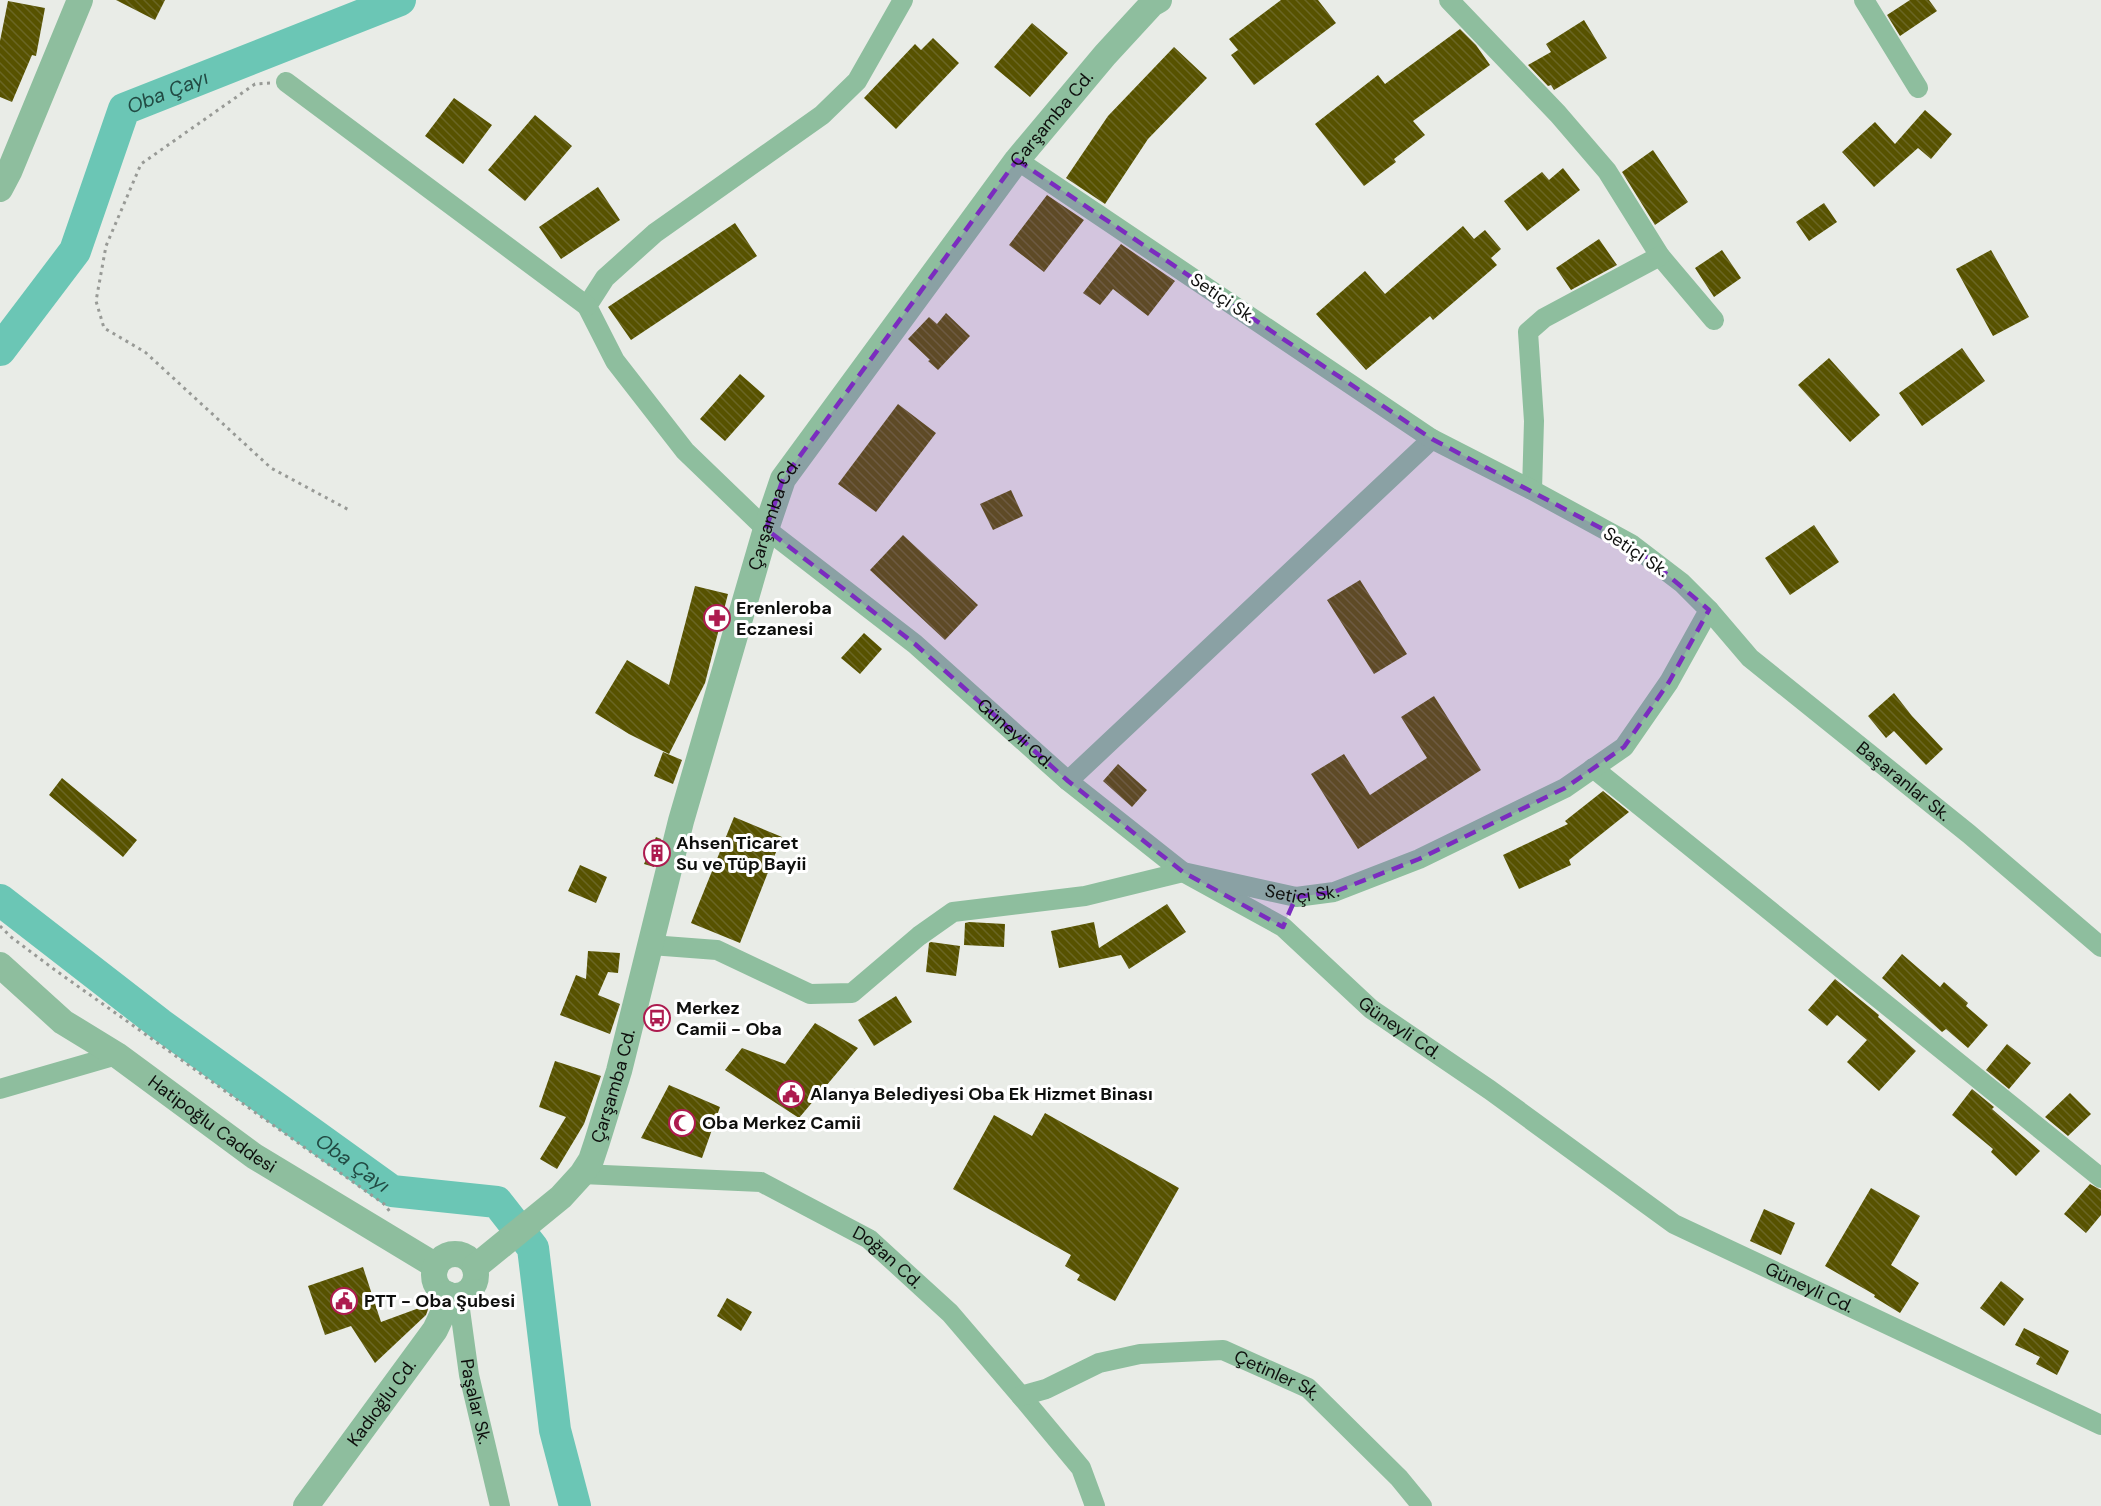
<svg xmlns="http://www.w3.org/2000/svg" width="2101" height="1506" font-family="'DM Sans',sans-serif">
<defs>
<pattern id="building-back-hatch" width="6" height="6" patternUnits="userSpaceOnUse" patternTransform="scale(1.5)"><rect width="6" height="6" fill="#575200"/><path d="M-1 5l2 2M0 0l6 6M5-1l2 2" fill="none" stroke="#6a6624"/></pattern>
</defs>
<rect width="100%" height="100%" fill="#e9ece7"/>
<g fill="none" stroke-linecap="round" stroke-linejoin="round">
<g stroke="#6bc6b5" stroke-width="32">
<path id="s1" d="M0 350 75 251 124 109 400 0"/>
<path id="s2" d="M0 900 160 1024 392 1191 497 1202 533 1248 555 1430 575 1506"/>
</g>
</g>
<path fill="url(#building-back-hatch)" d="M116 0H165L155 20Z
M1281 0H1318L1336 23 1254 85 1231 55 1238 50 1229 39Z
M1910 0H1929L1937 11 1900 36 1887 15Z
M8 1 45 8 36 56 32 55 12 102 0 97V41Z
M1584 20 1607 58 1554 90 1551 85 1548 86 1528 65 1551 52 1546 44Z
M1032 23 1068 53 1030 97 994 67Z
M1460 29 1476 45 1490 65 1413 121 1425 135 1394 159 1396 162 1364 186 1315 124 1378 75 1385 84Z
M933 38 959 63 896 129 864 98 915 44 921 50Z
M1174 47 1207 78 1148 139 1105 204 1066 178 1108 116Z
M454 98 492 125 463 164 425 136Z
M1925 110 1952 134 1931 159 1918 148 1874 187 1842 152 1875 122 1895 144Z
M535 115 572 146 525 201 488 170Z
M1653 150 1688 202 1655 225 1622 172Z
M1563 168 1580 190 1527 231 1504 201 1542 172 1549 180Z
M598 187 620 220 561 259 539 227Z
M1047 195 1084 220 1044 272 1009 245Z
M1824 203 1837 222 1809 241 1796 222Z
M735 223 757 256 631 340 608 307Z
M1463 226 1474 239 1485 230 1501 249 1491 258 1497 265 1433 320 1430 316 1366 370 1316 314 1365 271 1385 294Z
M1599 239 1617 265 1571 290 1556 268Z
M1121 244 1175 281 1148 316 1113 289 1100 305 1083 293Z
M1722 250 1741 278 1714 297 1695 268Z
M1991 250 2029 317 1993 336 1956 269Z
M946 313 970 336 938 370 928 361 930 360 908 339 929 317 937 324Z
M1962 348 1985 381 1922 426 1899 393Z
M1829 358 1880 415 1850 442 1798 385Z
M740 374 765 396 725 441 700 419Z
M898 404 936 433 876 512 838 484Z
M1011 490 1023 516 993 530 980 504Z
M1814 525 1839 562 1790 595 1765 558Z
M903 535 978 605 945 640 870 570Z
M1360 580 1407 654 1374 674 1327 600Z
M695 586 728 594 705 683 669 754 629 734 595 713 627 660 669 685Z
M864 633 882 649 860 674 841 658Z
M1894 693 1912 716 1943 749 1926 765 1894 731 1886 738 1868 716Z
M1434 696 1481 770 1358 849 1311 774 1344 754 1370 795 1427 758 1401 717Z
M663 752 682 760 673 784 654 776Z
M1118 764 1147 790 1132 807 1103 781Z
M62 778 137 840 123 857 49 795Z
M1603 791 1629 812 1569 860 1571 865 1519 889 1503 855 1568 824 1565 821Z
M734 817 782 837 740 943 691 923Z
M656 837 661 839 654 867 644 864Z
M580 865 607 877 596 903 568 891Z
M1167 904 1186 932 1129 969 1121 955 1059 968 1051 931 1094 922 1099 948Z
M969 922 1005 924 1004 947 964 945 965 923Z
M931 942 960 946 956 976 926 972 929 943Z
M588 951 620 953 618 973 608 972 598 995 620 1004 610 1034 560 1015 576 975 586 979Z
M1902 954 1940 987 1944 982 1968 1003 1966 1006 1988 1025 1968 1048 1946 1029 1942 1032 1882 978Z
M1835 979 1879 1015 1878 1017 1916 1051 1879 1091 1847 1062 1867 1040 1837 1015 1827 1026 1808 1010Z
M896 996 912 1022 874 1046 858 1020Z
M815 1023 858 1048 799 1118 725 1070 742 1048 785 1064Z
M2007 1044 2031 1063 2009 1089 1986 1070Z
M555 1061 601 1076 584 1124 557 1169 540 1159 566 1117 539 1107Z
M669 1085 720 1107 702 1158 641 1138Z
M1972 1089 1994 1107 1992 1109 2040 1151 2016 1176 1991 1152 1993 1149 1952 1115Z
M2070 1093 2091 1114 2068 1136 2045 1117Z
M1045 1113 1179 1188 1115 1301 1077 1280 1080 1275 1065 1266 1071 1255 953 1189 994 1115 1032 1136Z
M2090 1184 2101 1190V1215L2086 1233 2064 1214Z
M1871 1188 1920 1216 1891 1265 1919 1283 1900 1313 1874 1297 1875 1295 1825 1266Z
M1764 1209 1795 1223 1781 1255 1750 1241Z
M363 1267 381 1322 430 1304 426 1315 375 1363 351 1326 325 1335 308 1286Z
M2001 1281 2024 1299 2004 1326 1980 1308Z
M727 1298 752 1312 741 1331 717 1316Z
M2024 1328 2069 1351 2057 1375 2036 1364 2040 1357 2015 1345Z"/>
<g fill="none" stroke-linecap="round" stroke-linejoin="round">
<path stroke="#989a96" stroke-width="3" stroke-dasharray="3 4.5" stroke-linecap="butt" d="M270 83 255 84 141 164 106 246 96 301 104 328 145 352 271 468 349 510
M0 926 11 937 55 970 384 1204 391 1213"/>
<g stroke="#8ebe9e" stroke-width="20">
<path id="s3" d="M903 0 857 81 822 115 655 233 605 278 587 306 615 361 685 451 766 529 915 644 1068 781 1183 872 1283 927 1371 1009 1490 1090 1674 1224 2101 1425"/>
<path d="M1449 0 1558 114 1607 171 1660 256 1714 320"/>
<path d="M1864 0 1918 88"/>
<path d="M286 82 587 306"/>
<path d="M1532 490 1534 421 1528 332 1544 318 1660 256"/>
<path id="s4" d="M1709 610 1750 658 1969 834 2101 947"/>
<path d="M1593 768 2101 1178"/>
<path d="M1068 781 1432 439"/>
<path id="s5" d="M651 945 717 950 810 994 852 993 919 936 953 912 1085 896 1183 872 1296 897 1334 892 1419 859 1565 788 1624 747 1669 682 1709 610 1682 583 1631 544 1532 490 1432 439 1017 160"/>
<path d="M0 1089 117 1055"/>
<path id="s6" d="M582 1174 761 1182 869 1239 950 1313 1021 1396 1081 1468 1095 1506"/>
<path id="s7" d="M458 1295 469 1375 500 1506"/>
<path id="s8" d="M1021 1396 1046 1389 1099 1363 1140 1354 1223 1350 1308 1388 1399 1478 1422 1506"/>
</g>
<g stroke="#8ebe9e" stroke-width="26">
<path d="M0 189 9 172 80 0"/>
<path id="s9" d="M0 965 63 1022 117 1055 254 1156 436 1266"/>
<circle cx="455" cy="1275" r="21"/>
<path id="s10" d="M475 1267 561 1197 582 1174 591 1160 597 1142 619 1071 681 821 766 529 783 479 1017 160 1105 55 1152 4 1159 0"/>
<path id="s11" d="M306 1506 435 1330 443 1313 447 1294"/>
</g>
</g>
<path fill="#7b2cbf" fill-opacity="0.2" stroke="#7b2cbf" stroke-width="4.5" stroke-dasharray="12 8" stroke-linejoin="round" d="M1017 160 1432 439 1631 544 1709 610 1669 682 1624 747 1565 788 1419 859 1334 892 1296 897 1283 927 1183 872 1068 781 915 644 766 529 783 479Z"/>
<defs>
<symbol id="pharmacy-ring" viewBox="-11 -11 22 22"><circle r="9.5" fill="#fff" stroke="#ad1b4f" stroke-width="1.5"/><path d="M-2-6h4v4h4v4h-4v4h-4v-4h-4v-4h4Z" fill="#ad1b4f"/></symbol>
<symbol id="building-ring" viewBox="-11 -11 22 22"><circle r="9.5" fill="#fff" stroke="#ad1b4f" stroke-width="1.5"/><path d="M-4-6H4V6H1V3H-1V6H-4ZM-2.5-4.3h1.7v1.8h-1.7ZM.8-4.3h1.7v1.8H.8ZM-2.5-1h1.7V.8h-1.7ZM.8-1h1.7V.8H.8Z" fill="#ad1b4f"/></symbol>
<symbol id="bus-ring" viewBox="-11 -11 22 22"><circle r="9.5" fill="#fff" stroke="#ad1b4f" stroke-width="1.5"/><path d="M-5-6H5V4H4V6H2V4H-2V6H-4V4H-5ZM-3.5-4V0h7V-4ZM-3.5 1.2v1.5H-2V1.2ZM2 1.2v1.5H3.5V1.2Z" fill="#ad1b4f"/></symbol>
<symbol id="civic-ring" viewBox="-11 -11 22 22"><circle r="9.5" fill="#fff" stroke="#ad1b4f" stroke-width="1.5"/><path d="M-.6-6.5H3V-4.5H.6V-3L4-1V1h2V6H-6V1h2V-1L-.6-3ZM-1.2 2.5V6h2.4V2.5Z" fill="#ad1b4f"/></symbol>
<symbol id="mosque-ring" viewBox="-11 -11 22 22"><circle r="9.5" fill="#fff" stroke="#ad1b4f" stroke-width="1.5"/><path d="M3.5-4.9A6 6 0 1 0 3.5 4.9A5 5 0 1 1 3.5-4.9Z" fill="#ad1b4f"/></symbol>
</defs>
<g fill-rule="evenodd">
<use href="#pharmacy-ring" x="702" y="603" width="30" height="30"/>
<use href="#building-ring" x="642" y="838" width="30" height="30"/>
<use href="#bus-ring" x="642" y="1003" width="30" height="30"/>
<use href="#civic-ring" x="776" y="1079" width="30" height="30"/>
<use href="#mosque-ring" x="667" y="1108" width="30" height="30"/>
<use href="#civic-ring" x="329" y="1286" width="30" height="30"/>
</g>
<g text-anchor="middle" stroke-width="6" stroke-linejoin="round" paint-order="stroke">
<g font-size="18" fill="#0e0f0d" stroke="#fff">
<text dy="6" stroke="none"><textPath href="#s10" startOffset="1316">Çarşamba Cd.</textPath></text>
<text transform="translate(1223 298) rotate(34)" y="6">Setiçi Sk.</text>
<text dy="6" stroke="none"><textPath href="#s10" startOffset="830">Çarşamba Cd.</textPath></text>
<text transform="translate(1636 552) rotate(34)" y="6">Setiçi Sk.</text>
<text dy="6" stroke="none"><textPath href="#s3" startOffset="1058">Güneyli Cd.</textPath></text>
<text dy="6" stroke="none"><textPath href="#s4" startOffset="260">Başaranlar Sk.</textPath></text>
<text dy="6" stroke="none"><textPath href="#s5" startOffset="696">Setiçi Sk.</textPath></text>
<text dy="6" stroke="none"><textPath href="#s3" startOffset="1544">Güneyli Cd.</textPath></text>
<text dy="6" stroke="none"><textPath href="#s10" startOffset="236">Çarşamba Cd.</textPath></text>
<text dy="6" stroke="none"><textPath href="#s9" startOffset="266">Hatipoğlu Caddesi</textPath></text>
<text dy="6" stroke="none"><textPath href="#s6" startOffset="327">Doğan Cd.</textPath></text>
<text dy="6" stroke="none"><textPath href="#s3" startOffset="2031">Güneyli Cd.</textPath></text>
<text dy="6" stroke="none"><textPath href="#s8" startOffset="270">Çetinler Sk.</textPath></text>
<text dy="6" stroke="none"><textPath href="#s7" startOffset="108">Paşalar Sk.</textPath></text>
<text dy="6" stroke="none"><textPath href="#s11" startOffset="128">Kadıoğlu Cd.</textPath></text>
</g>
<g font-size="18" font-weight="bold" fill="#0e0f0d" stroke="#fff" text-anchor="start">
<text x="736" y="614">Erenleroba<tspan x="736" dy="21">Eczanesi</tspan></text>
<text x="676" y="849">Ahsen Ticaret<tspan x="676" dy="21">Su ve Tüp Bayii</tspan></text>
<text x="676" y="1014">Merkez<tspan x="676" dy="21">Camii - Oba</tspan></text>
<text x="810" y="1100">Alanya Belediyesi Oba Ek Hizmet Binası</text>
<text x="702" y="1129">Oba Merkez Camii</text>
<text x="364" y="1307">PTT - Oba Şubesi</text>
</g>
<g font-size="20" font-style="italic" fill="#224b44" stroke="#fff">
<text dy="7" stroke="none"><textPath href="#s1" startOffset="321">Oba Çayı</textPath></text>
<text dy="7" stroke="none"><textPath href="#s2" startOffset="440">Oba Çayı</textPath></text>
</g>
</g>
</svg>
